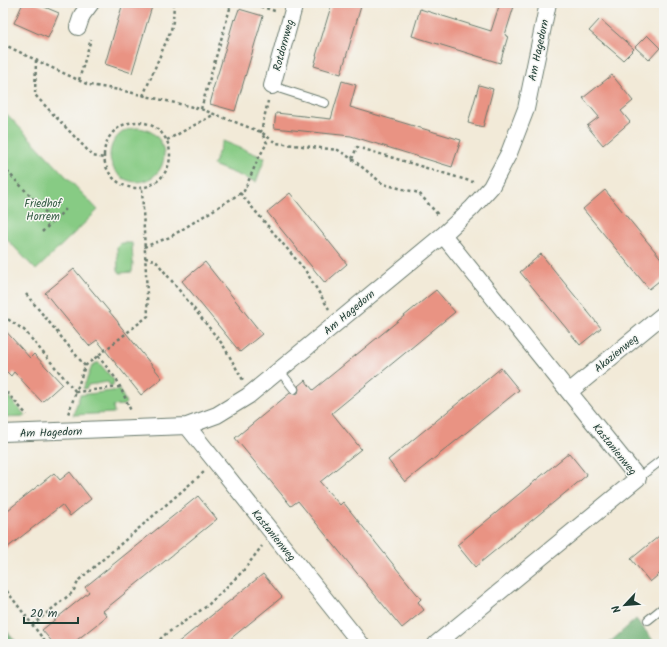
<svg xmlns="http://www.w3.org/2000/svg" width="667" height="647" font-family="Kalam,sans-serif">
<rect width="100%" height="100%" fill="#f6f6f2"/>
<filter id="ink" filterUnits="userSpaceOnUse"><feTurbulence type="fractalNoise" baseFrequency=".025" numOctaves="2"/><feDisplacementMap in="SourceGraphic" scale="8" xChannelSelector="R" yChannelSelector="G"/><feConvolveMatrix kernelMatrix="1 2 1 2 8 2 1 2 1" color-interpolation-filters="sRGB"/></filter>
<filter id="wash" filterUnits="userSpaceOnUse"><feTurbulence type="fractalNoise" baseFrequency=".012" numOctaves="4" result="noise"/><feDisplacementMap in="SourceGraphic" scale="16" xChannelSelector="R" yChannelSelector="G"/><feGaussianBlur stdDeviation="0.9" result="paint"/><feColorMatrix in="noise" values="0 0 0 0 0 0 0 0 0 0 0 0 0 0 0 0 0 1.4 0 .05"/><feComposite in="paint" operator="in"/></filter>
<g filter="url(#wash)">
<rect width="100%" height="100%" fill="#f2ead8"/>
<path fill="#87cb84" stroke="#53845c" d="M3 110 98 210 36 270 3 235Z
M110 155a27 27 0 1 1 54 0a27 27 0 1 1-54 0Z
M223 141 265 158 256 182 213 165Z
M121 243H132L133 263 132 272 120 273 118 270 117 247Z
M96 363H99L114 380 113 385 110 386 108 382 88 385 87 388 83 389 92 366Z
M120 390 126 403 124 405 113 406 114 413 73 415 80 395Z
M3 391 26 416 3 417Z"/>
<path fill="#6daf72" stroke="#467653" d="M636 619 656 644H608Z
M3 627 18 644H3Z"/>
<g id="blocks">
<path fill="#e99383" d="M23 3H35L59 13 48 38 14 23Z
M123 3H153L132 73 105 64Z
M332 3H362L341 74 314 66 317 56H316Z
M500 3H515L505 35 508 36 500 63 412 36 420 9 491 31Z
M239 9 263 16 235 111 210 104 213 93 212 92 220 67 234 19 235 20Z
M600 19 634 49 623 60 589 31Z
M647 35 660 48 649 60 635 47Z
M612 75 633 101 621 111 630 122 603 145 587 126 599 117 583 98Z
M342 81 356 85 350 107 461 140 452 167 351 136 274 128 276 113 331 119Z
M479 85 493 89 483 127 468 123Z
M605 190 664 262V277L649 289 583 209Z
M290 193 347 264 325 283 267 212Z
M541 254 601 328 580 345 520 272Z
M205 262 262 334 240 352 182 281Z
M74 269 118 322V323L162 378 141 395 97 340 89 346 45 293Z
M436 290 455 312 332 413 361 449 320 482 340 505 343 502 421 599 418 602 424 610 402 628 298 501 291 506 235 438 290 393 294 394 298 393 299 389 298 386 305 380 313 390Z
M3 328 30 358 34 354 62 384 42 402 14 372 11 376 3 368Z
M501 368 519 390 405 482 388 460Z
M569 453 587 475 475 567 457 545Z
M70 472 91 499 70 516 62 505 3 551V514L54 473 60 480Z
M198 496 217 519 103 611 107 616 72 644H54L42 630 89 592 85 587Z
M664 532V570L650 582 631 559Z
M263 574 282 597 224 644H176Z"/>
</g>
</g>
<g filter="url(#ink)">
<use href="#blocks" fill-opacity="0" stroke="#697a6d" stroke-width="1"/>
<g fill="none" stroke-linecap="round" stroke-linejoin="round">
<defs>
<path id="service" d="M272 86 325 103
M279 370 294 389
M638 478 664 458
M648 620 664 607"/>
<path id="minor" d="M78 27 82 15 91 3
M272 86 295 3
M569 392 664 314
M187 426 361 644
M3 433 187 426 217 415 248 396 443 235 472 208 491 187 509 153 526 109 548 3
M436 644 638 478 443 235"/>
</defs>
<use href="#service" stroke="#697a6d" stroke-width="10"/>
<use href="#minor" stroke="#697a6d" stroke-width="18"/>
<path stroke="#697a6d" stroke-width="2.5" stroke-dasharray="3 3" stroke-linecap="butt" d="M249 3 275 11
M3 44 48 66 89 85 120 90 201 109 261 132 276 143 338 150 352 159 357 147 473 182
M36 60 35 95 93 156 104 158
M79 80 91 39
M143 96 171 30 173 21 174 3
M201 109 231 5 235 3
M104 155a33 33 0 1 1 66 0a33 33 0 1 1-66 0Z
M167 140 215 114
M352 159 383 184 419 193 439 216
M3 167 54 221
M240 193 305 270 329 309
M42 232 66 209
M144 247 170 237 244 191 258 159 267 143 261 132 268 101
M145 258 155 260 223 345 243 380
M26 294 85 366
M3 316 24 330 76 392 68 414
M98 356 117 380 131 411
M120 387 76 392 85 366 148 316 142 188
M3 388 27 415
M3 586 47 644
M32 625 73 592 79 580 204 472
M156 644 163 636 207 606 243 571 262 546"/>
<use href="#service" stroke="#fff" stroke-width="8"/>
<use href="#minor" stroke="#fff" stroke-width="16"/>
</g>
</g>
<g text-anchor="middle" stroke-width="3" stroke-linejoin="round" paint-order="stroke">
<g font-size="11" fill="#1f3d34" stroke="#f6f6f2">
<text transform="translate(283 45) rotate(-75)" y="4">Rotdornweg</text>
<text transform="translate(538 50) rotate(-78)" y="4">Am Hagedorn</text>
<text transform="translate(349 312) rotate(-40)" y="4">Am Hagedorn</text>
<text transform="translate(616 353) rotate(-39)" y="4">Akazienweg</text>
<text transform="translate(51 432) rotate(-2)" y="4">Am Hagedorn</text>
<text transform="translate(615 449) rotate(51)" y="4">Kastanienweg</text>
<text transform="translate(274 535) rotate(51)" y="4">Kastanienweg</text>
</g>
<g font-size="11" fill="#396048" stroke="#f6f6f2">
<text x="43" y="207">Friedhof<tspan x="43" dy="13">Horrem</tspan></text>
</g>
</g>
<rect width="667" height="647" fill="none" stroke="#f6f6f2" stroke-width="16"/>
<g transform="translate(625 605) rotate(244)" stroke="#f6f6f2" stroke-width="3" paint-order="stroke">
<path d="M0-3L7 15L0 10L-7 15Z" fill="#1f3d34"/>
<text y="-6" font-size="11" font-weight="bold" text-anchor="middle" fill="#1f3d34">N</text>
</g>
<path d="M24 617v6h54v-6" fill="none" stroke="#1f3d34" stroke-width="2"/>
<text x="30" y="617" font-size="12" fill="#1f3d34" stroke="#f6f6f2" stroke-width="3" paint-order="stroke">20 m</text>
</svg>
